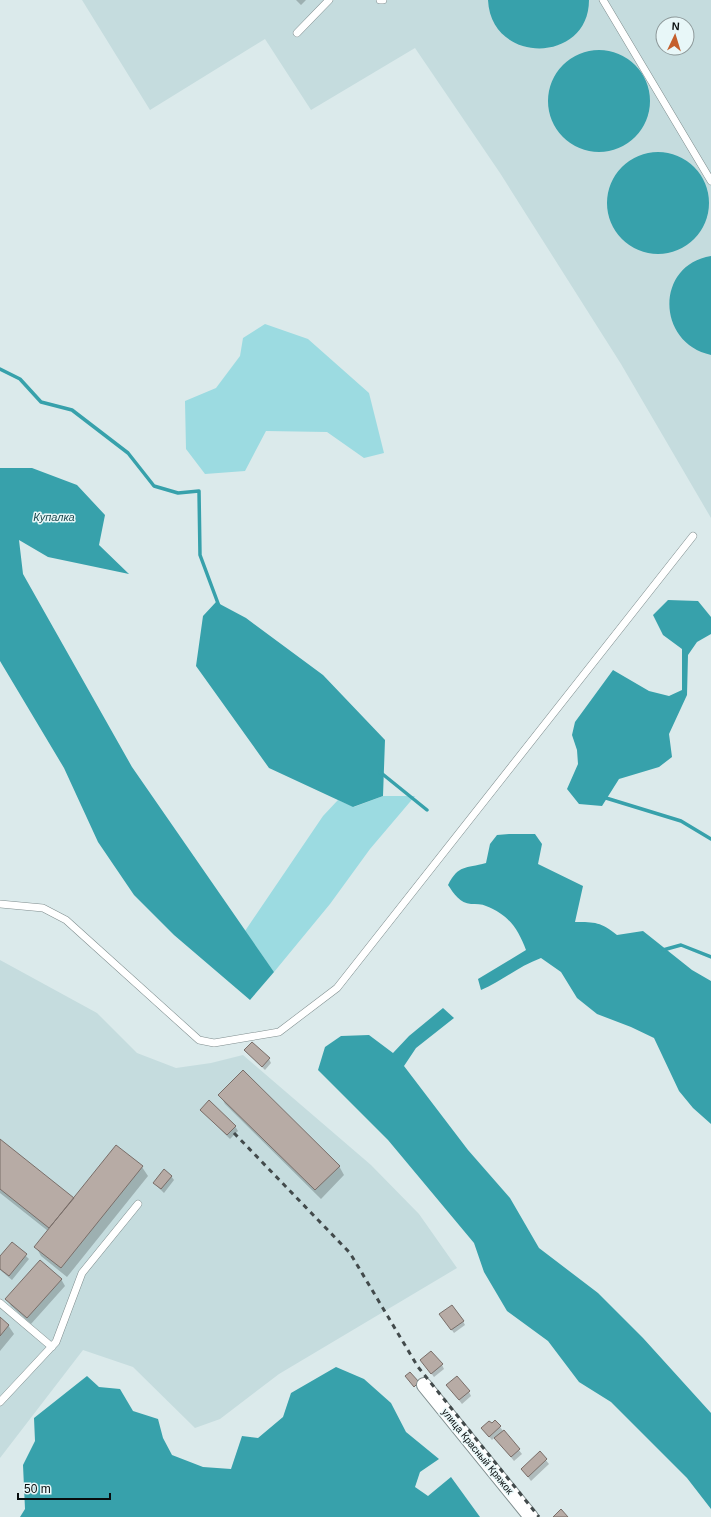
<svg xmlns="http://www.w3.org/2000/svg" width="711" height="1517" font-family="Helvetica,sans-serif">
<rect width="100%" height="100%" fill="#dbeaeb"/>
<path fill="#c5dcde" fill-rule="evenodd" d="M82 0H711V518L621 364 500 173 415 48 311 110 265 39 150 110ZM663 24H687V48H663Z
M0 960 97 1013 137 1053 176 1068 211 1063 243 1055 371 1165 419 1214 457 1268 279 1374 220 1419 195 1428 133 1367 83 1350 0 1458Z"/>
<path fill="#9cdbe1" d="M265 324 308 339 369 393 384 453 364 458 327 432 266 431 245 471 205 474 186 449 185 401 216 388 240 356 243 338Z
M383 796H415L370 849 330 904 274 972 245 931 323 816 338 800 354 807Z"/>
<path fill="#37a1ab" d="M488 0H589C589 64 491 65 488 0Z
M548 101a51 51 0 1 1 102 0a51 51 0 1 1-102 0Z
M607 203a51 51 0 1 1 102 0a51 51 0 1 1-102 0Z
M711 256V355C656 343 655 265 711 256Z
M0 468H32L77 485 105 515 99 545 129 574 48 557 19 540 23 574 132 767 274 972 250 1000 174 935 134 895 98 842 64 768 0 661Z
M668 600 698 601 711 617V634L697 642 688 655 687 695 669 734 672 757 659 767 619 779 602 806 579 804 567 789 578 764 577 750 572 735 575 722 613 670 649 691 669 696 682 690V649L663 635 653 615Z
M216 602 246 618 323 675 385 740 383 796 353 807 269 768 196 666 203 616Z
M509 834H535L542 844 538 864 583 886 575 922C595 922 601 922 617 935L643 931 692 970 711 981V1124L693 1108 679 1091 654 1038 631 1027 597 1014 577 998 561 972 541 958C519 966 502 981 481 990L478 979 526 950C518 929 509 915 486 906 482 904 476 904 471 904 460 903 454 894 448 885 459 864 465 869 486 863L490 844 497 835Z
M443 1008 454 1018 416 1048 404 1066 468 1150 510 1198 539 1248 598 1293 643 1338 711 1413V1509L687 1478 611 1402 579 1382 548 1341 507 1311 484 1272 474 1243 388 1140 318 1070 325 1047 341 1036 369 1035 393 1053 409 1036Z
M336 1367 364 1379 391 1403 406 1432 439 1459 420 1472 415 1487 428 1496 451 1477 480 1517H20L25 1509 23 1465 35 1441 34 1418 87 1376 99 1387 120 1389 133 1411 158 1419 163 1438 172 1455 203 1467 231 1469 242 1436 258 1438 283 1417 291 1393Z"/>
<path fill="#0003" d="M296 0H306L301 5Z
M245 1050 269 1059 271 1063 265 1070Z
M220 1095 339 1166 344 1175 321 1199 225 1104Z
M201 1110 235 1126 238 1131 230 1139Z
M0 1140 74 1199 116 1146 142 1167 148 1176 67 1277 41 1256 36 1247 48 1231 0 1193Z
M171 1176 174 1180 164 1193 154 1183Z
M12 1243 29 1259 12 1280 0 1270V1257Z
M61 1279 65 1286 31 1324 11 1306 7 1299Z
M443 1318 463 1321 465 1325 454 1333Z
M0 1319 8 1325 14 1334 0 1351Z
M421 1360 442 1365 444 1369 434 1377Z
M447 1385 469 1392 471 1396 462 1404Z
M500 1427 522 1454 514 1461 495 1437 492 1440 485 1432Z
M540 1453 549 1464 531 1481 522 1469Z"/>
<g fill="none" stroke-linecap="round" stroke-linejoin="round">
<path stroke="#37a1ab" stroke-width="3.5" d="M0 369 20 379 41 402 72 410 128 453 154 486 178 493 199 491 200 555 219 606
M380 772 427 810
M606 798 681 821 711 839
M663 950 681 945 711 957"/>
</g>
<path fill="#b7aba5" stroke="#796e69" d="M252 1042 270 1058 262 1067 244 1050Z
M243 1070 340 1166 315 1190 218 1095Z
M209 1100 236 1126 227 1135 200 1110Z
M0 1139 74 1198 49 1228 0 1189Z
M116 1145 143 1166 61 1268 34 1247Z
M164 1169 172 1176 161 1189 153 1183Z
M12 1242 27 1254 9 1276 0 1269V1256Z
M40 1260 62 1279 27 1318 5 1299Z
M452 1305 464 1321 451 1330 439 1314Z
M0 1317 9 1325 0 1336Z
M431 1351 443 1364 431 1374 420 1360Z
M410 1372 419 1382 414 1387 405 1376Z
M457 1376 470 1391 459 1400 446 1385Z
M495 1420 501 1426 489 1437 481 1428 489 1421 492 1423Z
M504 1430 520 1449 511 1457 494 1438Z
M540 1451 547 1459 528 1477 521 1469Z
M561 1509 568 1517H553Z"/>
<g fill="none" stroke-linecap="round" stroke-linejoin="round">
<defs>
<path id="lane" d="M380 0H383
M603 0 711 181
M297 33 329 0
M0 904 43 908 66 920 199 1040 214 1043 279 1032 337 988 693 536
M0 1303 52 1347
M0 1402 56 1342 82 1273 138 1204"/>
<path id="street" d="M424 1385 531 1517"/>
</defs>
<use href="#lane" stroke="#7f8d8e" stroke-width="8"/>
<use href="#street" stroke="#7f8d8e" stroke-width="16"/>
<use href="#lane" stroke="#fff" stroke-width="7"/>
<use href="#street" stroke="#fff" stroke-width="14"/>
<path stroke="#424a4b" stroke-width="3" stroke-dasharray="5 5" stroke-linecap="butt" d="M234 1133 350 1253 418 1367 539 1517"/>
</g>
<g text-anchor="middle" stroke-width="3" stroke-linejoin="round" paint-order="stroke">
<g font-size="10" fill="#080d0e" stroke="#e8f7f8">
<text transform="translate(478 1451) rotate(51)" y="4">улица Красный Кряжок</text>
</g>
<g font-size="11" font-style="italic" fill="#1b494e" stroke="#e8f7f8">
<text x="54" y="521">Купалка</text>
</g>
</g>
<g transform="translate(675 36) rotate(4)"><circle r="19" fill="#e8f7f8" stroke="#8e999a"/>
<path d="M0-3L7 15L0 10L-7 15Z" fill="#c45f2c"/>
<text y="-6" font-size="11" font-weight="bold" text-anchor="middle" fill="#080d0e">N</text>
</g>
<path d="M18 1493v6h92v-6" fill="none" stroke="#080d0e" stroke-width="2"/>
<text x="24" y="1493" font-size="12" fill="#080d0e" stroke="#e8f7f8" stroke-width="3" paint-order="stroke">50 m</text>
</svg>
